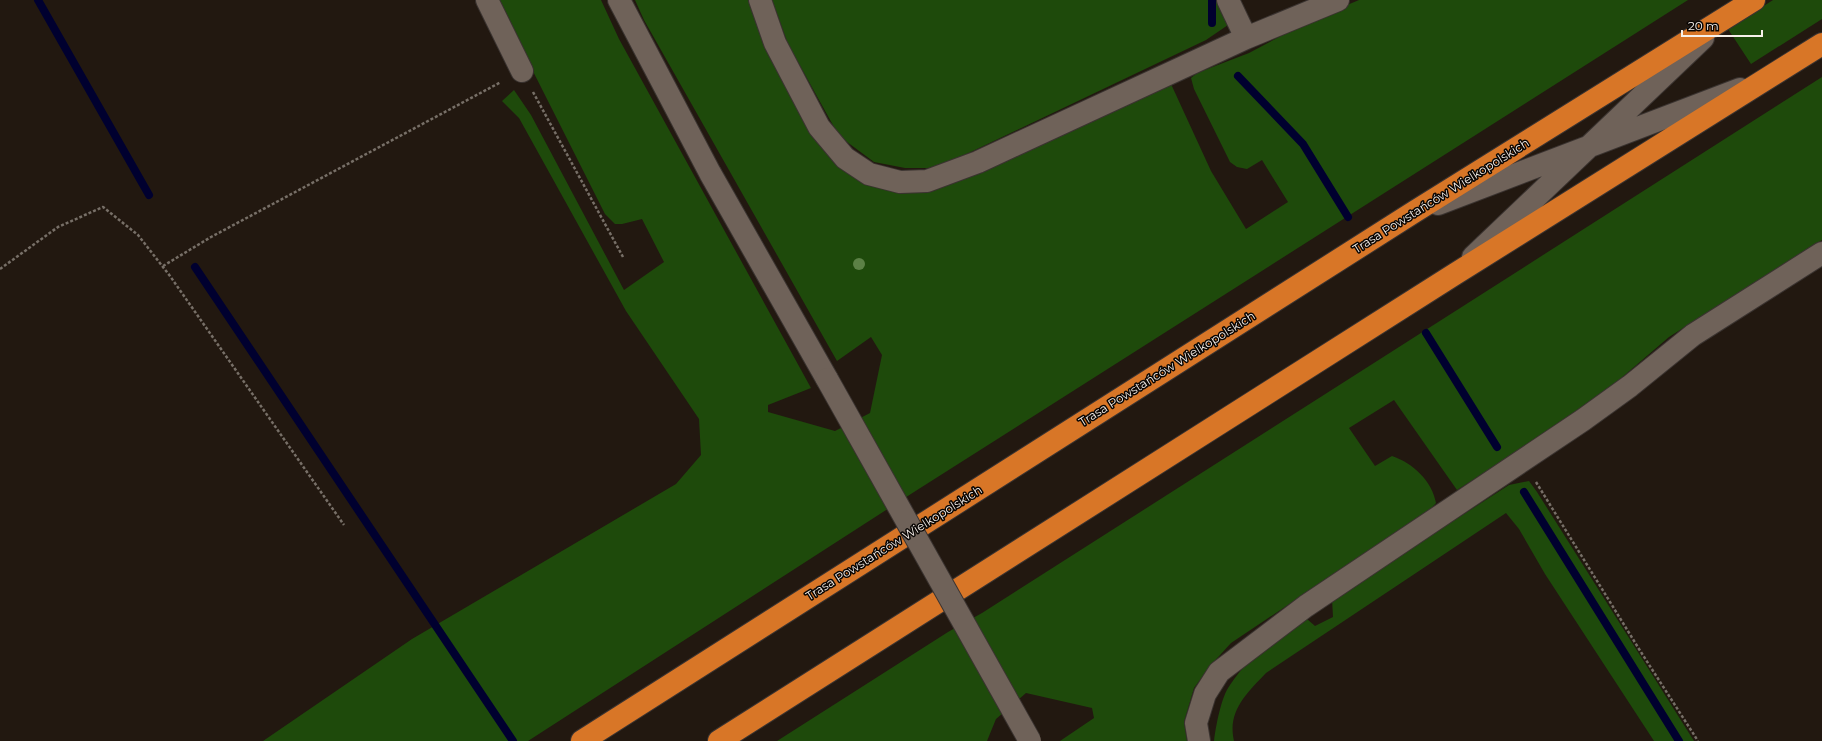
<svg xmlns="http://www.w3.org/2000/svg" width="1822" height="741" font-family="Montserrat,sans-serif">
<rect width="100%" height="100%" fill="#221810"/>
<path fill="#1e4a0b" d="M497 0H601L619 39 811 388 768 405V412L835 431 870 413 882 355 871 337 837 361 644 20 635 0H753L819 138 896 189 1171 84 1211 171 1246 229 1288 202 1262 160 1247 169 1237 167 1230 162 1194 89 1191 78 1197 73 1249 53 1307 22 1359 0H1688L914 492 528 741H263L412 639 676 484 701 455 699 419 626 311 519 118 502 101 514 90 531 115 624 290 664 262 642 219 622 224H615L605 214Z
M772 0H1217L1223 10 1228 25 1206 40 956 159 935 168H905L874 162 839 136 788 44Z
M1773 0H1822V19L1751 64 1728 29Z
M1822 77V240L1669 337 1584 410 1457 490 1394 400 1349 428 1375 466 1392 456C1413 463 1432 481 1436 503L1430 510 1231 643 1210 666 1194 688 1184 722 1187 741H1060L1094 718 1092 708 1026 693 996 719 987 741H777L948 632 982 613Z
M1529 481 1537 492 1694 741H1654L1545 574 1519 529 1506 513 1266 673C1247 693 1227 711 1234 741H1214C1216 726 1221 697 1230 685 1248 657 1278 635 1307 619L1315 626 1333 617 1332 599 1509 485Z"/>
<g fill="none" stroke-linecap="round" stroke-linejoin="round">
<path stroke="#00002f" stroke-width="8" d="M38 0 149 195
M1212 0V23
M1238 76 1303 144 1348 217
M195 267 513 741
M1426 333 1497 447
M1524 492 1679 741"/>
<defs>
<path id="minor" d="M487 0 522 71
M619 0 710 173 827 379
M760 0 775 43 819 127 845 158 869 174 900 182 927 181 978 162 1246 38 1338 0
M1228 0 1246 38
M1438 204 1740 89
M1473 257 1703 38
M1199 741 1196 723 1205 694 1219 672 1306 606 1583 420 1630 386 1693 335 1822 253"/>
<path id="highway" d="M582 741 1414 212 1754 0
M719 741 1455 274 1822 44"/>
</defs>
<use href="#minor" stroke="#3a3330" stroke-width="24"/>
<use href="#highway" stroke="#3a3330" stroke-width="24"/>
<path stroke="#776f67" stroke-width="2.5" stroke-dasharray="3 2" stroke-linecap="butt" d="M533 92 623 257
M163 266 211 237 501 82
M0 269 58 227 103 207 138 235 170 276 344 525
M1536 482 1639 649 1698 741"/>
<use href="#minor" stroke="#6f6259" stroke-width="22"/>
<use href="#highway" stroke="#d87627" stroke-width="22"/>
<defs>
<path id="minor-bridge" d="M827 379 1030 741"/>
</defs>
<use href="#minor-bridge" stroke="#3a3330" stroke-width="24" stroke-linecap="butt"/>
<use href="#minor-bridge" stroke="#6f6259" stroke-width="22"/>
</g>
<circle fill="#5c8146" cx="859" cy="264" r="6"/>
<g text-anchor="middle" stroke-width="3" stroke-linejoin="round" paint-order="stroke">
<g font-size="12" fill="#f7f0ea" stroke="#080503">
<text transform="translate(1441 196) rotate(-32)" y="4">Trasa Powstańców Wielkopolskich</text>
<text transform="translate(1167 369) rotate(-32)" y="4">Trasa Powstańców Wielkopolskich</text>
<text transform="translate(894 543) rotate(-32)" y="4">Trasa Powstańców Wielkopolskich</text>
</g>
</g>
<path d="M1682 30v6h80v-6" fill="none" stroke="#f7f0ea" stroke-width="2"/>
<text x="1688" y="30" font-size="12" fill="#f7f0ea" stroke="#080503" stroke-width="3" paint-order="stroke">20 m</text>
</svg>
